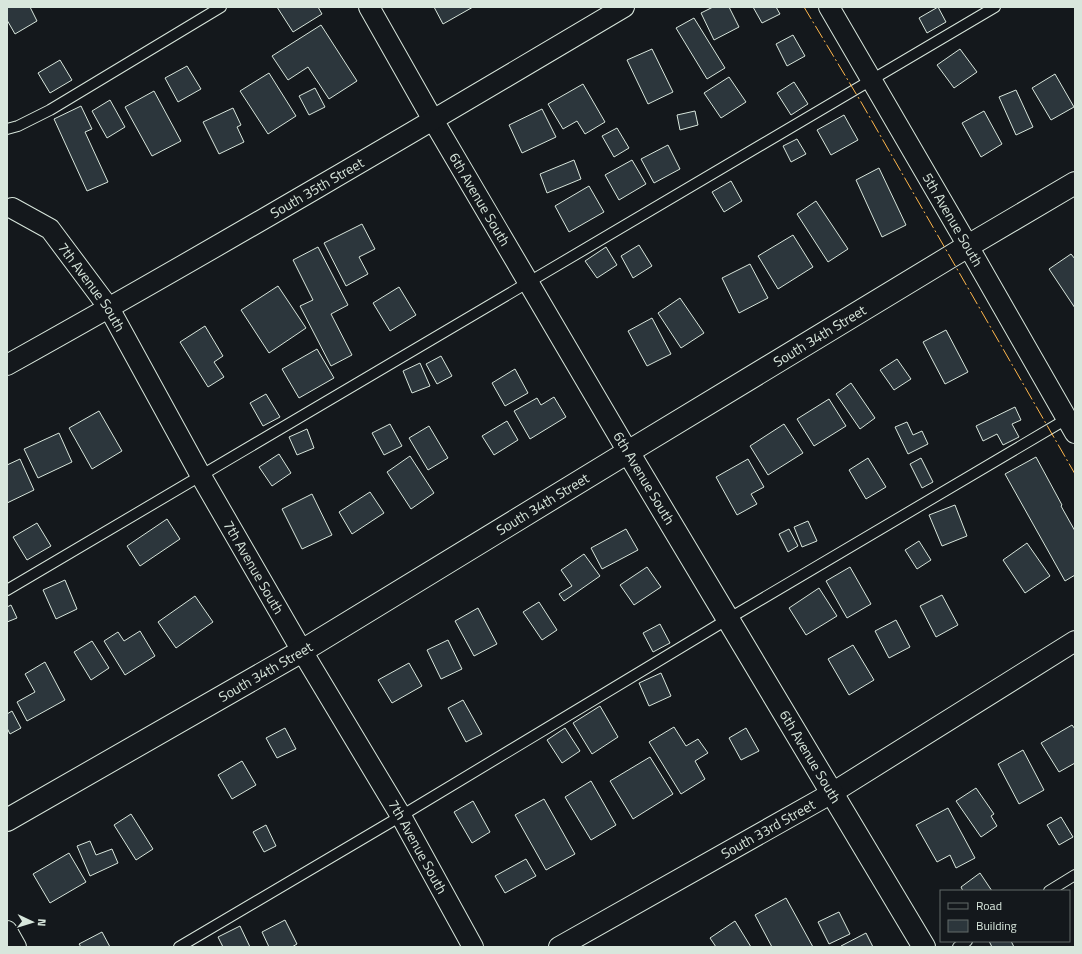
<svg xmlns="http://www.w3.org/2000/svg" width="1082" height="954" font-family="'Titillium Web',sans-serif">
<rect width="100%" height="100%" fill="#14181c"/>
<path fill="#2c363c" stroke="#d8e6dc" d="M7 7H30L37 21 15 34 7 20Z
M277 7H318L322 14 293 32Z
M434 7H473L443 24Z
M713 7H729L739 27 714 40 701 13Z
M753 7H776L780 14 762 23Z
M938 7 946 22 927 33 919 18Z
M694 18 725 68 707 79 676 28Z
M321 25 357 81 329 99 308 67 288 80 272 56Z
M793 35 805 56 787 66 776 44Z
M652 49 673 92 648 104 627 60Z
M960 49 977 72 954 88 937 65Z
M60 60 72 80 50 93 38 73Z
M187 66 201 89 178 102 165 78Z
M269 73 296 116 268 134 240 91Z
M1055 74 1074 107 1051 120 1032 88Z
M729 77 746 102 721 118 704 93Z
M794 82 808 104 791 115 777 93Z
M583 84 605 122 585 134 577 121 563 129 548 104Z
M315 88 325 107 309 115 299 96Z
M1016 90 1033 127 1016 135 999 97Z
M154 91 181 141 152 156 125 107Z
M110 100 125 127 107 138 92 111Z
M81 106 92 129 85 132 108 182 87 191 54 119Z
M233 108 241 125 237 127 244 142 219 154 203 122Z
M542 109 556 137 522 153 509 125Z
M695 111 698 125 680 130 677 115Z
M984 111 1002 144 981 157 962 123Z
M844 115 858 140 831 155 817 130Z
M617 128 629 148 614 157 602 136Z
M797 139 806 154 791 162 783 146Z
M668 145 680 169 654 183 641 159Z
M574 160 581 179 547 193 540 174Z
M632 160 646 184 619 200 605 175Z
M879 168 906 225 882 237 856 180Z
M731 181 742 201 724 212 712 192Z
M589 186 604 212 569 232 555 206Z
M816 201 848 249 828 262 797 214Z
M362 224 375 249 359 257 368 274 346 286 324 243Z
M793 235 813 267 778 289 758 256Z
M639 245 652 266 633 278 621 256Z
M318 247 348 305 331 314 352 355 331 366 300 306 313 300 293 260Z
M606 247 617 265 597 278 585 261Z
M1071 254 1075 259V308L1049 269Z
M750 264 768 298 739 313 722 278Z
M278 286 306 328 269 353 241 310Z
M399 287 416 315 390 331 373 303Z
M680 298 704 333 681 348 658 313Z
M652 318 671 354 647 366 628 331Z
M205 326 223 356 214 362 224 377 208 387 180 342Z
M946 330 968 372 945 384 923 342Z
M317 349 334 378 299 398 282 369Z
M441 356 452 376 437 384 426 364Z
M897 359 911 379 894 390 880 370Z
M420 363 430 386 412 393 403 371Z
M515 369 528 393 505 406 492 383Z
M851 383 875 418 860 429 836 394Z
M266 394 280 417 263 426 250 403Z
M554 397 566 417 530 439 514 411 537 398 541 405Z
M829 399 846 426 814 446 797 419Z
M1015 407 1021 420 1012 424 1019 437 1003 445 997 434 983 441 976 426Z
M99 411 122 451 92 469 69 428Z
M507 421 518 440 494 455 482 436Z
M907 422 913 435 922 431 928 444 908 454 895 427Z
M390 424 402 446 384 455 372 433Z
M784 424 803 453 768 475 750 446Z
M429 426 448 458 428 470 409 438Z
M307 429 314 448 297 455 289 437Z
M59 433 72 462 38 478 24 449Z
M279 454 291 473 272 486 259 467Z
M410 456 434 493 411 509 387 472Z
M1036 457 1062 505 1061 506 1075 531V575L1065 581 1005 474Z
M868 458 886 487 866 499 849 470Z
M921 458 933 482 922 488 910 464Z
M20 459 34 490 7 503V465Z
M748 459 764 487 751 494 757 504 737 515 716 477Z
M370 492 384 513 352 534 339 512Z
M312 494 332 535 302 549 282 509Z
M955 505 967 536 942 546 929 515Z
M167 519 180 539 140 566 127 546Z
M808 521 817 541 802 547 794 527Z
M37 523 51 546 27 560 13 537Z
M626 529 638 550 602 569 591 548Z
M789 529 798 546 788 552 779 534Z
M919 541 931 560 917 569 905 550Z
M1027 543 1050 576 1025 593 1003 560Z
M584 554 600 576 564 601 559 594 572 586 561 570Z
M647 567 661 587 634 605 620 585Z
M850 567 871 604 847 618 826 581Z
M65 580 77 609 56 619 43 590Z
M819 588 837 616 806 635 789 608Z
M942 595 958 625 936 637 920 606Z
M195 596 213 622 176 648 158 622Z
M539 602 557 630 542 640 523 612Z
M11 605 17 618 7 622V607Z
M478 608 497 644 474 656 455 621Z
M896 620 910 647 889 658 875 631Z
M660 624 670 643 653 652 643 633Z
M140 631 155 656 125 675 104 641 118 632 124 641Z
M448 640 462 669 441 679 427 650Z
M92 641 109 668 91 680 74 652Z
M853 645 874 680 849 695 828 659Z
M45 662 65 700 27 721 17 702 35 692 25 674Z
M409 663 422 686 392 703 378 680Z
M661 673 671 696 649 706 639 683Z
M463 700 482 734 466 742 448 708Z
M600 706 618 737 592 754 573 723Z
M12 711 21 728 10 734 7 728V714Z
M1072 725 1075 729V763L1059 772 1041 743Z
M674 727 686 746 698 739 708 753 695 761 705 779 681 794 649 742Z
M285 728 296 749 277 758 266 738Z
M565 728 580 751 562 763 547 740Z
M746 728 759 751 741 760 729 738Z
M1023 750 1044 790 1019 804 998 764Z
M650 757 673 794 633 819 610 781Z
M242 761 256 785 232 799 218 775Z
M591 781 616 825 591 840 565 797Z
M976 788 994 814 991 816 997 826 981 837 956 801Z
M544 799 575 854 546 870 515 815Z
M473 801 490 832 472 843 454 812Z
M948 808 975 858 956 868 950 855 937 862 916 825Z
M131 814 153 849 136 860 114 825Z
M1061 817 1073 837 1059 845 1047 825Z
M266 825 276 846 264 852 253 832Z
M90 841 96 855 112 849 118 863 90 876 77 846Z
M69 853 86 882 50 903 33 874Z
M526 859 536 876 505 893 495 876Z
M980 873 992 891H963L961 887Z
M786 898 813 947H772L755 915Z
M839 912 850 934 829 944 818 922Z
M285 920 297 944 292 947H269L262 932Z
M735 921 751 947H716L710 938Z
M240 926 250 947H223L218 937Z
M102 932 110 947H81L79 944Z
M866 933 873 947H842L841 946Z
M989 941H1011L1014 947H992Z"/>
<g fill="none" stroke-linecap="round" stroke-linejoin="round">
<defs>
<path id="lane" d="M7 129 18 126 50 110 221 7
M7 590 995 7
M1049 891 1075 875
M179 947 401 816 728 619 1070 417
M958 947 967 941"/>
<g id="street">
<path id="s1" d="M369 7 433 120 628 452"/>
<path id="s2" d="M829 7 968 246 1075 433"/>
<path id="s3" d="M12 208 50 229 109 308 201 476 302 651 401 816 473 947"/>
<path id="s4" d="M7 365C215 249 420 128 624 7"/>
<path d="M7 931 16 947"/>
<path id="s5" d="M559 947 832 793 1075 641"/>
</g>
<g id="secondary">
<path id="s6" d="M628 452 924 947"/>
<path id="s7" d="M7 820 302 651 628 452 968 246 1075 183"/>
</g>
</defs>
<use href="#lane" stroke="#d8e6dc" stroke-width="12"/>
<use href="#street" stroke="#d8e6dc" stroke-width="22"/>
<use href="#secondary" stroke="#d8e6dc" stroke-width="24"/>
<use href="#lane" stroke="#14181c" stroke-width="10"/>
<use href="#street" stroke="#14181c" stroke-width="20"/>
<use href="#secondary" stroke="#14181c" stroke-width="22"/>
<path stroke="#ffb74d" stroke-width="1" stroke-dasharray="14 3 2 3" stroke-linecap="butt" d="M804 7 861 102 1075 474"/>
</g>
<g text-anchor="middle" stroke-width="3" stroke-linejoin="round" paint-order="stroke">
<g font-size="14" fill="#d8e6dc" stroke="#14181c">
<text dy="5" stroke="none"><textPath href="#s4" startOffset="357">South 35th Street</textPath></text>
<text dy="5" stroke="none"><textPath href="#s1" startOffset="222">6th Avenue South</textPath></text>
<text dy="5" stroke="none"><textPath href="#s2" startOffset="246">5th Avenue South</textPath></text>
<text dy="5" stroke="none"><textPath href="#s3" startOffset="115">7th Avenue South</textPath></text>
<text dy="5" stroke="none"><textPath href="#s7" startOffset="946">South 34th Street</textPath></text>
<text transform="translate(644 478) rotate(59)" y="5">6th Avenue South</text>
<text dy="5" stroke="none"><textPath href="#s7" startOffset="622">South 34th Street</textPath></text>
<text dy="5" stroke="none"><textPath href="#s3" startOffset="439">7th Avenue South</textPath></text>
<text dy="5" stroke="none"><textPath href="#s7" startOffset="298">South 34th Street</textPath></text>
<text dy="5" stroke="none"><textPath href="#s6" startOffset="355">6th Avenue South</textPath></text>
<text dy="5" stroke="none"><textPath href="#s5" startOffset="240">South 33rd Street</textPath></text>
<text dy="5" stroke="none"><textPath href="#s3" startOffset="763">7th Avenue South</textPath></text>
</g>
</g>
<rect width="1082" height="954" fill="none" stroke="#d8e6dc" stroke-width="16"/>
<rect x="940" y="890" width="130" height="52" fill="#14181c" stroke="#626a69"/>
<rect x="948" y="903" width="20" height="6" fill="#14181c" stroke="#626a69"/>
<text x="976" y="910" font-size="12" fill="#d8e6dc">Road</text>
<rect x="948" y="920" width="20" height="12" fill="#2c363c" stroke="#626a69"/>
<text x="976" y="930" font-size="12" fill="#d8e6dc">Building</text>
<g transform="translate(32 922) rotate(94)" stroke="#14181c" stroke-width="3" paint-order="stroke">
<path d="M0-3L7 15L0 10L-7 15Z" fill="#d8e6dc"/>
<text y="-6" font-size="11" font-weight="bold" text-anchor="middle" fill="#d8e6dc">N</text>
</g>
</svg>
